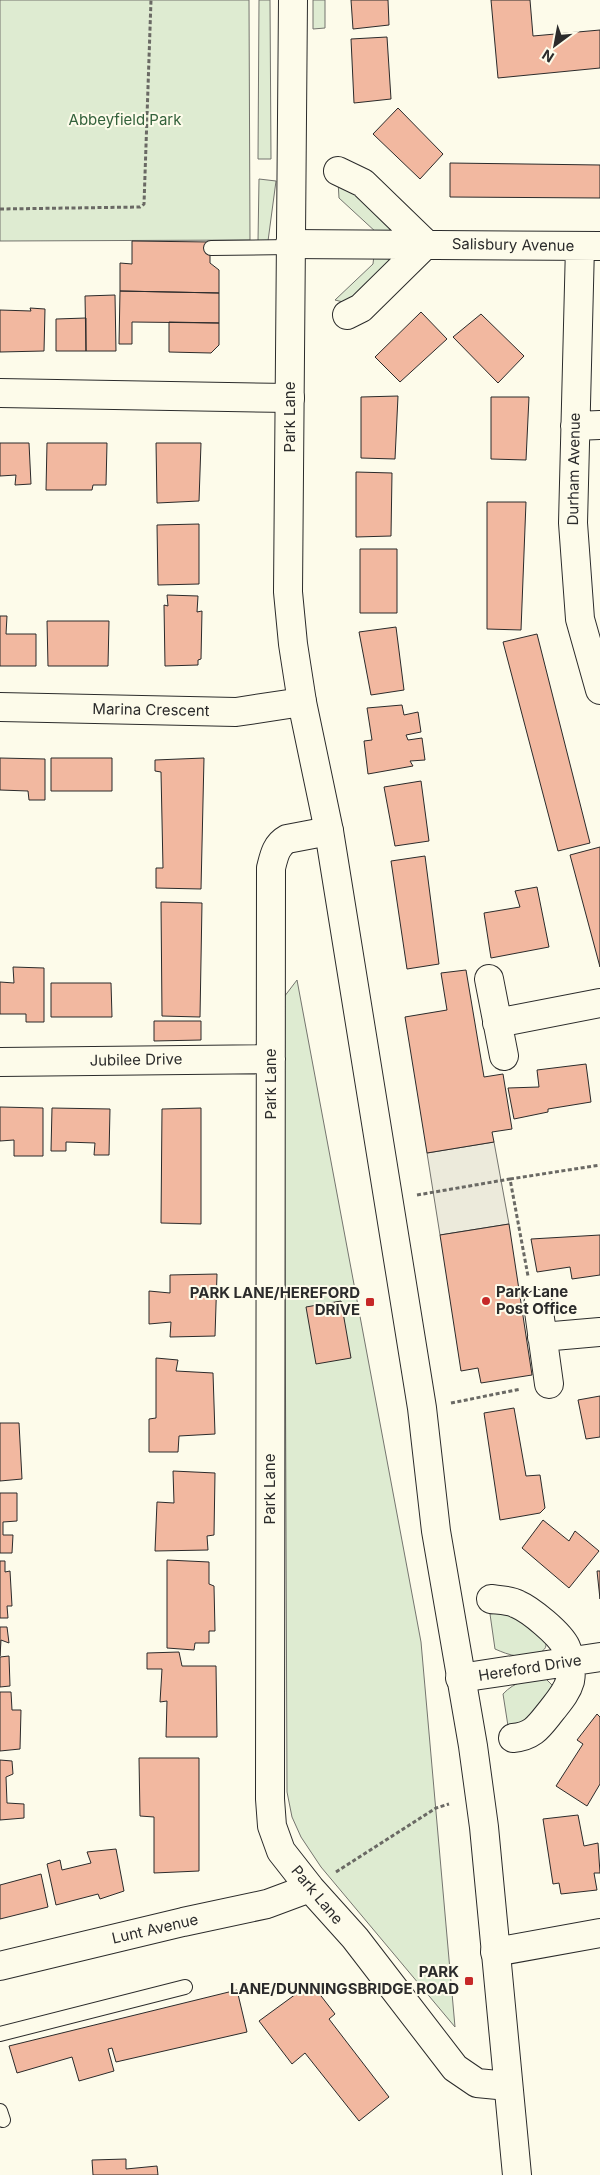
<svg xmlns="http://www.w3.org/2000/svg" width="600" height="2175" font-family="Inter,sans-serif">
<rect width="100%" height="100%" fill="#fdfbea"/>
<path fill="#deebd1" stroke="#74746e" d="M0 0H249L250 240 0 241Z
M259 0H270L271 159H258Z
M313 0H325V28L313 29Z
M259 179 276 181 268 241H258Z
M338 181 350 185 394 228V232L377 233 339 198Z
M374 255H391L393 261 351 304 335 300 373 264Z
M297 980 421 1642 455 2027 321 1867 301 1837 292 1817 287 1792 284 997Z
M504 1612C514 1614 545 1633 546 1644 547 1655 524 1657 517 1656 509 1655 502 1652 495 1649L490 1614Z
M544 1677 553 1686 527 1723 508 1726 503 1694C515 1681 528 1680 544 1677Z"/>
<path fill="#eceadb" stroke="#74746e" d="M494 1142 509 1224 440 1235 427 1153Z"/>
<path fill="#f2b8a0" stroke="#2b2b2b" d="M351 0H388L389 25 353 29Z
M491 0H530L533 36 600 30V68L498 78Z
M387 37 391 99 354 103 351 39Z
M398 108 443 154 420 179 373 134Z
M450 163 600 165V198L450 197Z
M132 241 210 242V263L219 270V293L120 291V263L132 264Z
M120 291 219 293V323L132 322V344H119Z
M115 295 116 351H86L85 296Z
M30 308 45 309 44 351 0 352V310L31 311Z
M421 312 447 339 400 382 375 357Z
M481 314 524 356 498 383 453 337Z
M86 318V351H56V319Z
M169 322 219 323V345L211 353 169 352Z
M398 396 395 459 361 458V397Z
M491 397H529L526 460 491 459Z
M0 443H29L31 484 15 485 16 475 0 476Z
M47 443H107L106 485H93L92 490H46Z
M156 443H201L199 501 157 503Z
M356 472 392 473 391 536 356 537Z
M487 502H526L521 630 487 629Z
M199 524V584L158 585 157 525Z
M360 549H397V613H360Z
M167 595 198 596 197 612 202 611 201 659 198 660V665L165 666 164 605 168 606Z
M0 616H7L6 634H36V666H0Z
M47 621H109L108 666H48Z
M396 627 404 690 371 695 359 632Z
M537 634 590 843 558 851 503 642Z
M402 705 404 715 418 712 421 732 406 735 408 740 422 738 425 760 410 761 413 766 368 774 364 741 372 740 367 708Z
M0 758 45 759V800H29L28 791 0 790Z
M51 758H112V791H51Z
M204 758 201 889 156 888V868H163L161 772 155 771V760Z
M421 781 429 841 395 846 384 787Z
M600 847V967L570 855Z
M425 856 439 964 407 969 391 861Z
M537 887 549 947 491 958 484 913 520 907 515 891Z
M161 902 202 903 200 1017 162 1016Z
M13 967 44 968V1022H26V1014H0V982L14 983Z
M466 970 484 1077 503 1074 512 1129 492 1132 494 1142 427 1153 405 1017 447 1010 441 973Z
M51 983H111L112 1017H51Z
M154 1021H201V1040L154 1041Z
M586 1064 591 1102 548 1109V1112L514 1119 508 1088 539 1087 537 1070Z
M0 1107 43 1108V1156H14V1140L0 1141Z
M52 1108 110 1109 109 1155H94L95 1143 66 1142V1151H51Z
M201 1108V1224L161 1223 162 1109Z
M509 1224 532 1375 481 1383 478 1368 461 1371 440 1235Z
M600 1235V1275L572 1279 570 1267 537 1272 531 1239Z
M217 1274 215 1336 170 1337 171 1322 149 1324V1291L170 1293V1275Z
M341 1301 351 1358 316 1364 306 1307Z
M156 1358 178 1360 176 1371 213 1373 215 1434 179 1436 178 1452H149V1419L156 1418Z
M600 1396V1437L586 1439 578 1400Z
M514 1408 526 1476 540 1475 545 1508 540 1513 500 1520 484 1413Z
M0 1423H19L22 1479 0 1481Z
M173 1471 215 1473 214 1535 207 1536 208 1550 155 1551 157 1502 174 1503Z
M0 1493H17V1521L3 1522V1535H13L12 1553H0Z
M543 1520 569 1541 575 1531 599 1551 569 1588 522 1548Z
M167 1560 209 1562V1584L214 1586 215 1631H209V1643H195L194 1650 167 1648Z
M0 1561H5V1572L10 1571 12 1606H7L8 1618H0Z
M597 1571H600V1599Z
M0 1627H7L9 1643 1 1640 0 1656Z
M179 1652 182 1666H216L217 1737H166L167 1701 160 1702 162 1669H147V1653Z
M9 1656 10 1686 0 1687V1657Z
M0 1692H11L12 1710H21L20 1749 0 1751Z
M597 1714 600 1717V1784L587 1806 556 1786 583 1744 577 1740Z
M139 1758H199V1871L154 1873V1817L140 1816Z
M0 1760 12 1761 13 1774 6 1777 7 1803 24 1804V1818L0 1820Z
M578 1815 584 1846 598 1843 600 1873H594L597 1890 561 1894 559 1883 553 1884 543 1819Z
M116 1849 124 1891 100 1899 98 1894 56 1905 47 1864 60 1860 62 1870 91 1863 87 1852Z
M41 1874 48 1907 0 1919V1885Z
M311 1983 335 2014 329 2019 389 2097 359 2121 305 2053 292 2064 259 2021Z
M237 1990 247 2032 116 2062 112 2048 108 2049 114 2071 79 2081 72 2057 17 2073 9 2046Z
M126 2159V2169L157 2166 158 2175H93L92 2160Z"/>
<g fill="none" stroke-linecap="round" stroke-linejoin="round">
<defs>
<path id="lane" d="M211 248 290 247
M0 2034 185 1987
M0 2111 3 2120"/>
<path id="street" d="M338 171 363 183 426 244 361 308 347 315
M290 244 600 246
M580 246 573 523 580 619 600 690
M0 393 290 398
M575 426 600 425
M0 707 236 712 302 702
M329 831 287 839C276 845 274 856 271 868L270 1799 272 1826 281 1851 310 1888 355 1938 455 2068 477 2083 508 2086
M489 979 504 1056
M497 1023 600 1003
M0 1062 271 1059
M538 1304 549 1384
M542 1337 600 1332
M491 1599C499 1600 510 1600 517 1604 531 1610 560 1634 566 1647 570 1656 572 1671 570 1681 567 1692 559 1701 552 1710 539 1726 534 1736 513 1738
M460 1678 600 1657
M495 1952 600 1933
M0 1966 183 1922 267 1904 310 1888"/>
<path id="secondary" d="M293 0 288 592 293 644 302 702 329 831 422 1408 436 1531 473 1746 484 1827 517 2175"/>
</defs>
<use href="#lane" stroke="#2b2b2b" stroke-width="16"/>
<use href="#street" stroke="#2b2b2b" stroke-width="30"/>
<use href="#secondary" stroke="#2b2b2b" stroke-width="30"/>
<path stroke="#6a6964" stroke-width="3" stroke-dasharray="4 2.5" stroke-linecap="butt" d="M0 209 140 207 144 204 151 0
M510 1179 600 1165
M417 1195 510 1179 528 1276
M451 1403 521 1389
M336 1872 436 1808 449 1804"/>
<use href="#lane" stroke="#fdfbea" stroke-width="14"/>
<use href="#street" stroke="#fdfbea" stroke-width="28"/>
<use href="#secondary" stroke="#fdfbea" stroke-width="28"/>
</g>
<g fill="#c62828" stroke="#fdfbea" stroke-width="2">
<circle cx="486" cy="1301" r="5"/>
<rect x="365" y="1297" width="10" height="10" rx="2.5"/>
<rect x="464" y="1976" width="10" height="10" rx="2.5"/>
</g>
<g text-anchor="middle" stroke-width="4" stroke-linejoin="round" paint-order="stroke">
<g font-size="15" fill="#34623c" stroke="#fdfbea">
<text x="125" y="125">Abbeyfield Park</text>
</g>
<g font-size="15" fill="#2b2b2b" stroke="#fdfbea">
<text transform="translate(513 245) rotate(1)" y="5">Salisbury Avenue</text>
<text transform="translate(290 417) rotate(-90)" y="5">Park Lane</text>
<text transform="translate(574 469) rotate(-89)" y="5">Durham Avenue</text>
<text transform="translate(151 710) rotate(1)" y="5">Marina Crescent</text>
<text transform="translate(136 1060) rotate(-1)" y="5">Jubilee Drive</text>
<text transform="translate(271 1084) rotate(-90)" y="5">Park Lane</text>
<text transform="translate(270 1489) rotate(-90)" y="5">Park Lane</text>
<text transform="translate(530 1668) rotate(-9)" y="5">Hereford Drive</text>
<text transform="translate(317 1895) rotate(50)" y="5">Park Lane</text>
<text transform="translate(155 1929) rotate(-13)" y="5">Lunt Avenue</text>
</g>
<g font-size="15" font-weight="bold" fill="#2b2b2b" stroke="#fdfbea" text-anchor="end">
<text x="496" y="1297" text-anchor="start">Park Lane<tspan x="496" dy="17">Post Office</tspan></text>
<text x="360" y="1298">PARK LANE/HEREFORD<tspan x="360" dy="17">DRIVE</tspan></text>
<text x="459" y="1977">PARK<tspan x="459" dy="17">LANE/DUNNINGSBRIDGE ROAD</tspan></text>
</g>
</g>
<g transform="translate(555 45) rotate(212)" stroke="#fdfbea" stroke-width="4" paint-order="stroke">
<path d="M0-4L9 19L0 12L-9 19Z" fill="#2b2b2b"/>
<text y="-8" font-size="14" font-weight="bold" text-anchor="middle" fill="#2b2b2b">N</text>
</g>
</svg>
